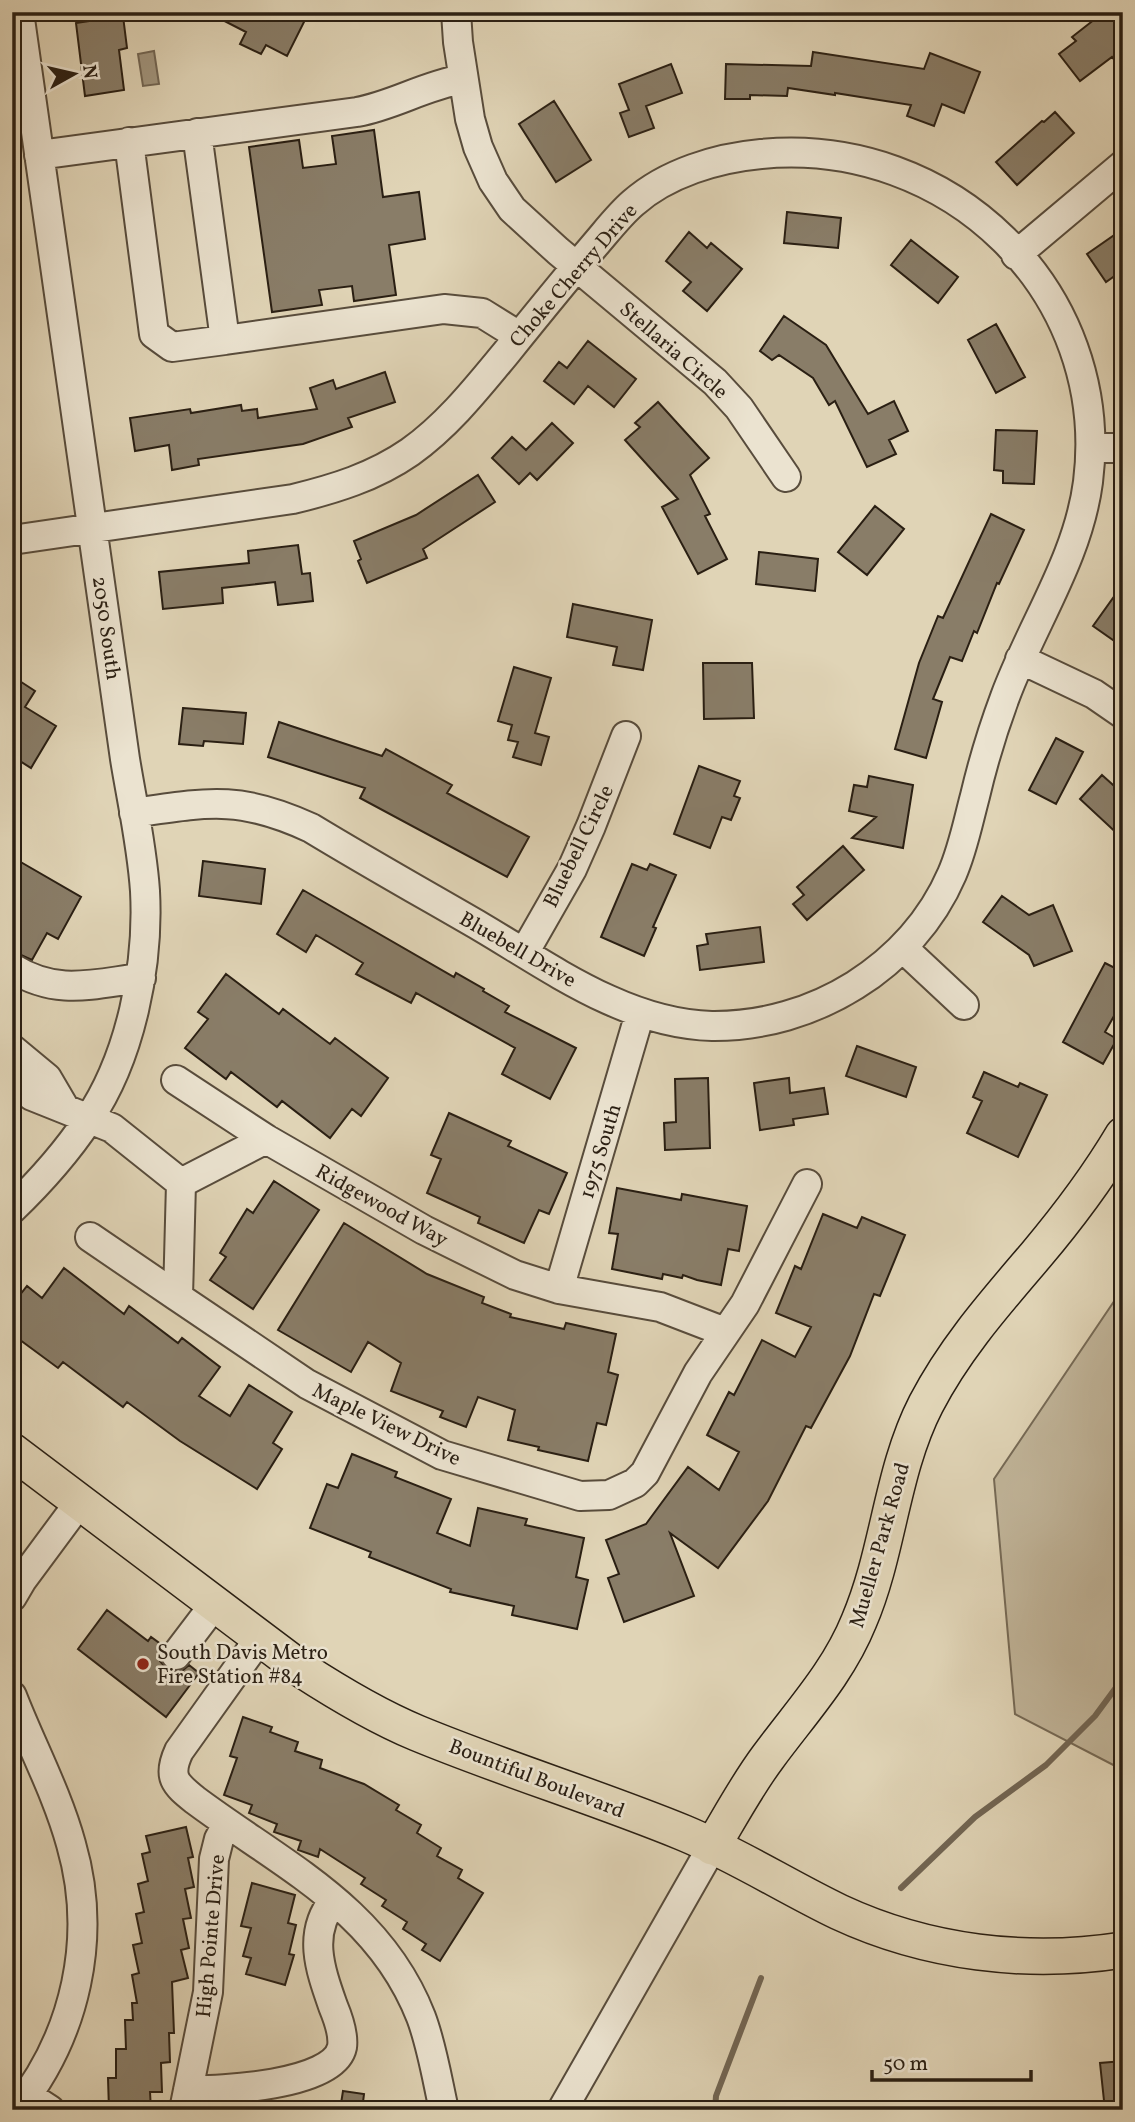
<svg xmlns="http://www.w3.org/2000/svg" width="1135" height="2122" font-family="Vollkorn,serif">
<rect width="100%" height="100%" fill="#e0d4b6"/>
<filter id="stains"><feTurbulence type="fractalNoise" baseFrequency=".00286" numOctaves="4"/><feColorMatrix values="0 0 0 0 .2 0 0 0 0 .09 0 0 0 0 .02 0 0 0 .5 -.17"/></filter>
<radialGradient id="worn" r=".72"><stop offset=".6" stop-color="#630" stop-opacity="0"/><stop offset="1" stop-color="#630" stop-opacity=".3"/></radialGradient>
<path fill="#c1b59a" stroke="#766a56" stroke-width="2" d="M1123 1288V1770L1015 1714 994 1479Z"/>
<path fill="#a2967f" stroke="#726654" stroke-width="2" d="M154 51 159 84 143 86 138 54Z"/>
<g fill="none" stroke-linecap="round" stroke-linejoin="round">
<path stroke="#726654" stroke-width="6" d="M901 1888 975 1817 1046 1765 1095 1716 1123 1678
M715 2110 716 2096 761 1978"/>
</g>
<path fill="#897d68" stroke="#2a1f13" stroke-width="2" d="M207 12H295L306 18 287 56 266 45 261 54 240 44 246 32Z
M1104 12H1111L1123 29V71L1112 57 1080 81 1059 54 1076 41 1072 37Z
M123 16 127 48 119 50 124 90 85 96 76 23Z
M813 52 924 69 930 53 980 72 964 113 942 104 934 126 907 116 911 105 835 93V95L788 88 787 96 750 95V99H725L726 64 811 66Z
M671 64 682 93 646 106 654 128 629 137 620 113 629 110 619 84Z
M554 101 591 160 556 182 519 124Z
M1055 112 1074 133 1017 185 996 162 1042 121 1044 122Z
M374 130 383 197 419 192 425 239 389 245 396 295 354 301 352 286 319 290 322 305 272 312 249 147 299 140 303 168 336 164 332 136Z
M787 212 841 218 838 248 784 243Z
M1123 229V270L1106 282 1087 254Z
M689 232 707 248 711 243 742 269 707 311 683 291 691 282 666 261Z
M911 240 958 277 938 303 891 265Z
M784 316 826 345 868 414 894 401 908 431 889 440 896 454 867 467 835 401 829 405 813 378 779 355 772 360 760 351Z
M996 324 1025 377 996 393 968 340Z
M588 341 636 379 614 407 588 386 574 404 544 381 559 362 567 368Z
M385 372 395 402 348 418 352 427 303 444 198 459 199 465 172 470 169 445 135 451 130 418 190 409 191 413 241 405 242 411 257 409 258 418 317 409 310 388 333 380 336 389Z
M658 402 709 458 690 475 710 514 705 516 727 559 698 574 662 507 678 499 625 440 640 427 635 423Z
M552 423 573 443 537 480 530 473 519 484 492 458 512 437 526 450Z
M996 430 1037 431 1034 484 1003 483V471L994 470Z
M478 475 495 502 423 549 427 558 367 583 358 561 361 559 354 541 416 515Z
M875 506 904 529 867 575 838 552Z
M991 514 1024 530 999 584 997 583 977 633 974 631 962 661 950 657 933 699 942 702 926 758 895 749 919 663 938 616 943 618Z
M298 545 302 574 310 573 313 601 278 605 275 582 222 588 223 603 163 609 159 572 249 563 248 551Z
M759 552 818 559 815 591 756 584Z
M1113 598 1123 606V647L1093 626Z
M573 604 652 620 643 670 613 665 617 647 567 637Z
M703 663H752L754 718 704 719Z
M514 667 551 678 535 733 549 737 541 765 513 757 518 742 508 740 512 725 498 721Z
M12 676 35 691 25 707 56 726 31 768 12 756Z
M183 708 246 713 243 744 204 741 203 746 179 744Z
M279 722 382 756 386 749 452 785 447 793 529 837 507 877 360 798 365 788 268 757Z
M1056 738 1083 752 1056 804 1029 790Z
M699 766 740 781 734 796 740 798 731 820 722 817 710 848 674 834Z
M1102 775 1123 794V839L1080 799Z
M869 776 913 785 903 848 852 838 876 817 849 811 854 785 867 787Z
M843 846 864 870 807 920 793 904 804 895 797 887Z
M12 857 81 897 58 939 47 933 32 960 12 951Z
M203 861 265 869 261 904 199 896Z
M632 864 647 870 650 864 676 875 653 927 656 928 644 956 601 937Z
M303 890 454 977 456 973 484 989 483 991 509 1006 505 1012 576 1048 550 1099 502 1074 515 1048 416 993 411 1003 356 974 363 963 316 935 306 952 277 934Z
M1002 896 1029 915 1053 905 1072 951 1034 966 1029 955 983 922Z
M760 927 764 962 700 970 697 946 708 944 706 934Z
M1105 963 1123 972V1000L1105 1032 1117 1039 1103 1064 1063 1042Z
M226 974 279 1014 283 1009 330 1044 335 1038 388 1078 361 1116 352 1109 330 1138 282 1101 277 1107 231 1072 226 1079 185 1048 208 1019 198 1012Z
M857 1046 916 1067 906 1097 846 1076Z
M984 1072 1018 1087 1020 1083 1047 1095 1018 1157 967 1133 982 1101 973 1097Z
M708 1078 710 1148 665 1150 664 1123 676 1122 675 1079Z
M789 1078 790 1093 824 1088 828 1114 793 1119 794 1125 760 1130 754 1083Z
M449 1113 511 1141 508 1146 567 1173 549 1214 539 1210 524 1243 478 1223 480 1217 427 1193 441 1159 431 1155Z
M274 1181 319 1210 253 1309 210 1280 226 1257 220 1253 247 1209 253 1213Z
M617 1188 681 1200 682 1194 747 1206 739 1251 728 1249 721 1285 697 1280 683 1275 682 1278 663 1274 662 1279 612 1269 618 1234 609 1233Z
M823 1214 857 1228 862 1217 905 1235 880 1296 874 1294 850 1356 811 1428 806 1426 768 1501 718 1568 670 1533 694 1596 624 1622 608 1578 619 1574 606 1540 646 1524 688 1467 719 1490 739 1452 707 1435 729 1392 734 1395 762 1340 795 1357 811 1327 776 1313 795 1266 801 1269Z
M344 1223 427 1274 484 1297 482 1303 511 1314 510 1317 564 1329 566 1323 616 1334 608 1372 618 1375 606 1425 597 1423 588 1461 538 1450 539 1447 508 1440 515 1410 478 1397 466 1427 440 1417 443 1411 391 1391 401 1363 368 1342 351 1372 278 1330Z
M64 1268 124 1314 129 1306 178 1343 182 1338 220 1367 199 1396 230 1416 249 1385 292 1412 273 1443 282 1449 257 1489 180 1441 127 1402 123 1407 63 1362 58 1368 12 1334V1305L27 1286 42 1298Z
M352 1454 397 1472 395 1477 451 1499 437 1533 470 1546 478 1508 527 1519 525 1525 584 1538 576 1577 588 1580 577 1629 512 1615 514 1606 450 1592 451 1589 369 1557 371 1552 310 1528 327 1484 338 1488Z
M107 1610 148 1641 151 1637 162 1645 160 1654V1661L167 1669 175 1671H182L189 1665 199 1673 166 1717 78 1649Z
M243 1717 272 1727 270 1732 298 1742 295 1751 322 1760 320 1768 364 1784 399 1805 396 1810 421 1825 417 1833 441 1848 437 1856 462 1870 458 1878 483 1893 440 1961 422 1950 426 1944 403 1929 407 1922 382 1906 386 1900 361 1884 365 1878 320 1849 318 1857 298 1850 301 1841 274 1832 277 1824 249 1813 252 1805 224 1795 237 1758 230 1756Z
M186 1827 193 1857 188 1858 194 1887 185 1889 191 1918 183 1919 189 1948 181 1950 188 1978 172 1982 174 2033H169L170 2062 161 2063 162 2092H150L151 2110H109L108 2078H116V2049H126L125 2020H133L132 2003H137L132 1975 139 1973 133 1945 142 1943 136 1914 144 1912 138 1884 148 1881 142 1854 150 1852 146 1836Z
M252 1883 295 1895 288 1923 296 1925 289 1954 294 1955 285 1985 246 1974 251 1958 243 1956 251 1928 241 1926Z
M1123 2061V2110H1105L1100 2063Z
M343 2091 364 2094 362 2110H340Z"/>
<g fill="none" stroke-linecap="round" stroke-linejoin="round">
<defs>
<path id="minor" d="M456 12 458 42 470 119 478 147 493 181 512 209 558 251 715 382 739 408 786 477
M197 133 225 340 444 309 482 313 519 336
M129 142 154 334 172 347 225 340
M39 155 357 112C395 105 423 86 463 79
M1016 255 1123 165
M1091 448H1123
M12 540 293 499C334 489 374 477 410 452 448 425 477 388 506 353 535 317 564 281 594 246 607 231 619 215 633 203 667 173 717 158 761 154 949 136 1112 291 1088 482 1078 559 1032 624 1005 697 993 729 983 762 975 796 968 822 963 849 952 874 912 967 813 1027 712 1026 627 1024 552 969 481 927 424 894 367 862 311 828 240 795 208 802 134 813
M1020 659 1094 694 1123 714
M903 948 964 1005
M524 953 572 869 591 826 626 736
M12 968C57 996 92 984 141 978
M12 1049 47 1078 64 1107
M176 1080 266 1139
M12 1081 32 1096 112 1128 181 1183
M181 1183 178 1297 307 1384 442 1455 580 1496 609 1495 635 1483 645 1473 698 1373 745 1304 807 1184
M181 1183 266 1139 424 1230 515 1275 559 1289 660 1307 725 1332
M12 1209C40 1182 66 1153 88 1120 131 1057 149 965 145 891 142 846 132 802 125 759L19 12
M90 1237 178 1297
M559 1289 640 1013
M12 1597 22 1580 79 1503
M259 1639 179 1751C167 1777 175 1784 195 1800 282 1865 379 1909 421 2017 432 2046 437 2079 444 2110
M176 1655 214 1605
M12 1696C31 1745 57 1793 71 1844 98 1937 76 2035 16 2110
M188 2090C218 2091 334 2086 342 2047 344 2034 338 2018 333 2006 320 1969 307 1933 334 1900
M27 2095 50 2110
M184 2110 208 1992 214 1859 219 1839 227 1824
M562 2110 712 1847"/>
<path id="major" d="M12 1451 301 1669C338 1693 376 1716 417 1733 504 1769 596 1797 684 1833 737 1855 787 1887 839 1912 927 1953 1027 1965 1123 1950
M712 1847C730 1817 747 1785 768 1757 801 1712 838 1673 859 1621 889 1551 891 1472 926 1404 955 1348 996 1302 1036 1255 1068 1217 1098 1177 1123 1135"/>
</defs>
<use href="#minor" stroke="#584c3c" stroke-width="32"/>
<use href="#major" stroke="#2a1f13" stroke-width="38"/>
<use href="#minor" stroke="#ebe3d0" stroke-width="28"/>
<use href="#major" stroke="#e0d4b6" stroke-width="35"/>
</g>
<circle fill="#8f2418" stroke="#ebe3d0" stroke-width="2.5" cx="143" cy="1664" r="7"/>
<g text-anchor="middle" stroke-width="5" stroke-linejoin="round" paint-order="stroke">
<g font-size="21" fill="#2a1f13" stroke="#ebe3d0">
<text transform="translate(573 275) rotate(-49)" y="7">Choke Cherry Drive</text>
<text transform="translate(674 350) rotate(41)" y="7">Stellaria Circle</text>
<text transform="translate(107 628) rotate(82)" y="7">2050 South</text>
<text transform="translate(578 846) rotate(-64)" y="7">Bluebell Circle</text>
<text transform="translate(518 949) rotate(30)" y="7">Bluebell Drive</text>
<text transform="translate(600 1151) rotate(-73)" y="7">1975 South</text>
<text transform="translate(382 1205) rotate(29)" y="7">Ridgewood Way</text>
<text transform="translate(387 1424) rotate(26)" y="7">Maple View Drive</text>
<text transform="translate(879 1545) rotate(-74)" y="7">Mueller Park Road</text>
<text transform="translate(537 1778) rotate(21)" y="7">Bountiful Boulevard</text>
<text transform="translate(210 1936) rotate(-85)" y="7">High Pointe Drive</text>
</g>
<g font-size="21" fill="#2a1f13" stroke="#ebe3d0" text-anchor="start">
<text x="157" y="1659">South Davis Metro<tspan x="157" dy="24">Fire Station #84</tspan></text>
</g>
</g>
<rect width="1135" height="2122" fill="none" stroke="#e0d4b6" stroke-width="42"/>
<rect x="14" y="14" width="1107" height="2094" fill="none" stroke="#2a1f13" stroke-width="3.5"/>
<rect x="21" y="21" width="1093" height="2080" fill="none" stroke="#2a1f13" stroke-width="2"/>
<g transform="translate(74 74) rotate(82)" stroke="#ebe3d0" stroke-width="5" paint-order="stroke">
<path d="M0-5L12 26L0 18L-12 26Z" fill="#2a1f13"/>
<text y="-10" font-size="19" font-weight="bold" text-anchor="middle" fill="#2a1f13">N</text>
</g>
<path d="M872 2070v10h159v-10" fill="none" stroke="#2a1f13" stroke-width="3.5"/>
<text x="883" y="2070" font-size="21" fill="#2a1f13" stroke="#ebe3d0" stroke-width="5" paint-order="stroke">50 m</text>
<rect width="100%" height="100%" filter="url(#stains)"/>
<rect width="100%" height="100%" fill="url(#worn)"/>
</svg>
